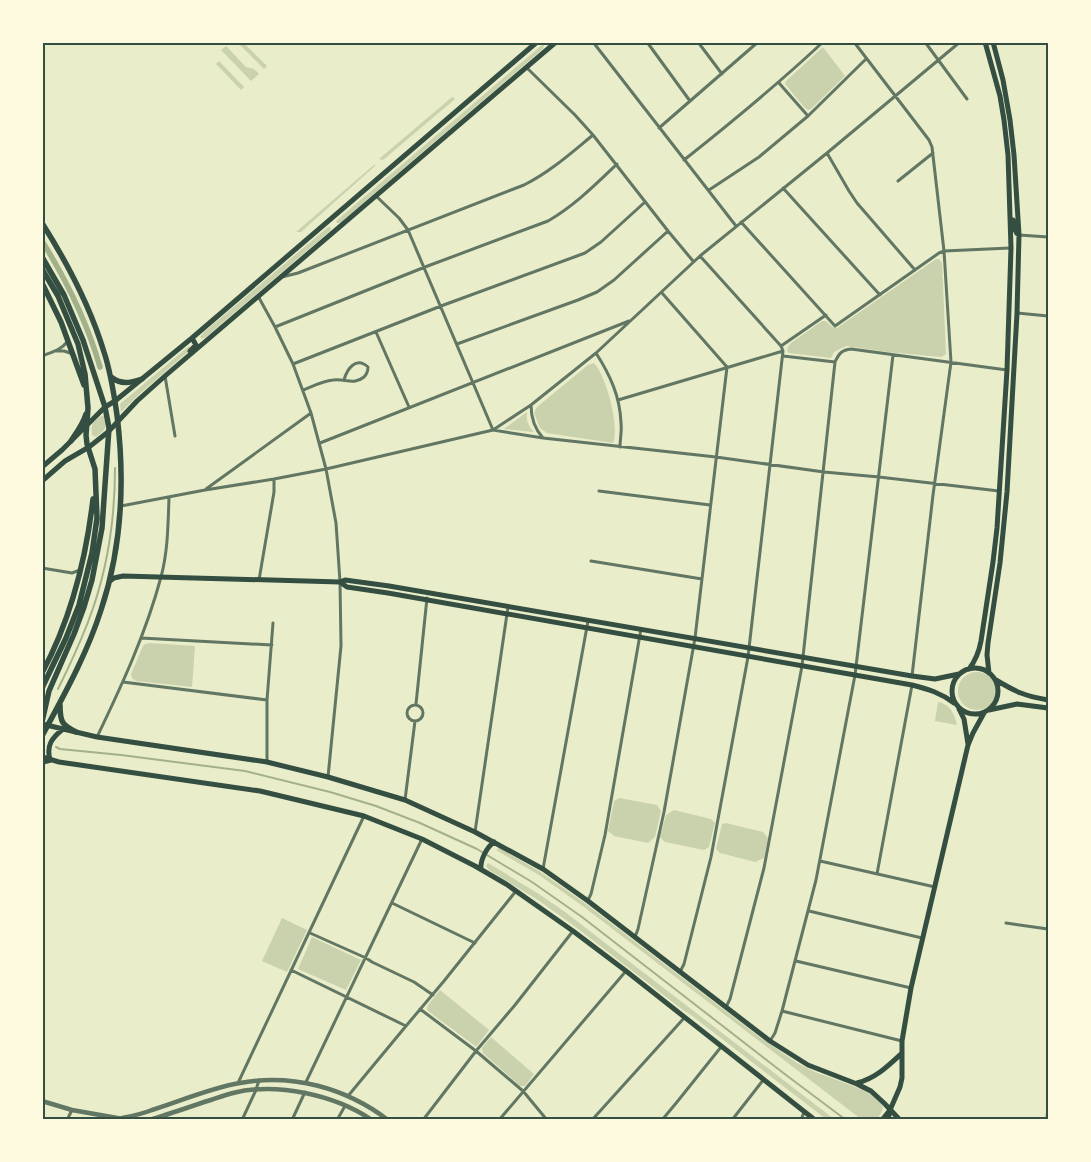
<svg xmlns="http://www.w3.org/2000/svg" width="1091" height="1162" font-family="Quicksand,sans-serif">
<rect width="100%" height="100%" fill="#e9edc9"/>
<path fill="#cad2ad" d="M238 43H244L267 66 264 69Z
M542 45H544L543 49 340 223H337L336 222 337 220Z
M226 46 246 67 254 69 259 74 251 81 221 50Z
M823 47 845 76 811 109 808 110 805 108 785 84 786 81Z
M219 61 244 87 241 90 216 64Z
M452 97 455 98 454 100 383 160 379 159Z
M375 164V166L301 232H296Z
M328 227H330L331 229 330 231 206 337 202 339 200 337 203 333Z
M936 259H939L942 263 946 354 941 357 887 352 846 346 834 352 831 358 789 353 787 351 788 347 791 343 822 321H826L832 327 837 328Z
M189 346 191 348 190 350 135 398 121 412 120 404Z
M594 363C606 375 620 427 613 443L547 433 540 428 534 413 537 407 588 365Z
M527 412C526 420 528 426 534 432L504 429Z
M101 416H104C107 429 106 429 96 437L92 435C91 424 92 423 101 416Z
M150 643 195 646 192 687 136 681 132 678 131 674 143 646 145 644Z
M958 691a19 19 0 1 1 38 0a19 19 0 1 1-38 0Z
M938 702C951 705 954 713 957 725L935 721Z
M619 798 657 805 661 811 655 837 648 843 614 836 608 831 614 801Z
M674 810 711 819 715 823 709 847 704 850 665 842 660 837 666 815Z
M726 823 763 832 768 838 764 858 755 862 720 853 716 849 722 824Z
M499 848 539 871 582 901 757 1035 797 1063 815 1072 864 1090 872 1095 881 1103 883 1108 881 1113 877 1119H861L584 907 539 875 496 850Z
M488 863 539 894 565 912 834 1119H826L691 1015 683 1010 577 928 538 900 489 870 486 866Z
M282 918 307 930 287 972 262 961Z
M312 937 361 960 346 990 298 969Z
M440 990 489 1030 477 1046H475L428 1011 427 1008 428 1005Z
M491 1037 534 1074 525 1086H520L483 1053 482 1048Z"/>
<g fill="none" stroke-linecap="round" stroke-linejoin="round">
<path stroke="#a3b18a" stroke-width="2" d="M58 689C69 667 79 645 88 622 107 573 115 520 115 468
M56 747 60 749 121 755 245 771 330 792 376 806 420 823 477 849 532 882 582 917 786 1075 846 1120
M1046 1120 1048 1104"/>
<path stroke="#a3b18a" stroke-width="5.5" d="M42 241C67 281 87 322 100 367"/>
<path stroke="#617663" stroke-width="3" d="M593 42 736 226
M647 42 690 101
M698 42 722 74
M854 42 929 140 932 147 944 251 951 362 933 495 912 676
M925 42 967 99
M527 68 575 115 593 135 668 231 693 261
M779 83 808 116
M659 128 758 42
M827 153 849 191 857 203 915 270
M684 160C732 122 778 84 823 42
M898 181 933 153
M783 188 880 295
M709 190 759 157 808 116 866 59
M376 196 399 218 408 230 493 430 531 405 596 353 700 256 827 153 960 42
M741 222 835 326 939 253 944 251 1010 248
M1019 235 1048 237
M282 277 298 273 524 185C550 172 571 153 593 135
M258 296 275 327 293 364 311 413 326 469 336 523 340 582 341 646 328 777
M1017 313 1048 316
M275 327 425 267 548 221C574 206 595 185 617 164
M376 332 409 407
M457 344 578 300 597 292 614 280 668 231
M781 346 826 315
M57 351H64L73 354
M596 353C610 375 620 396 621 423 622 431 620 439 620 447
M42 356C52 352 61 350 67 342
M783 356 835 362
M293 364 441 306 585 253 601 242 645 202
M165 376 175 436
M303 390C313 386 323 381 333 380 345 378 353 386 364 377 367 374 368 371 368 367 356 356 347 369 344 380
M618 400 783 351
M531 405C531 418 534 428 543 438
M320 443 629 321
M206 489 311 413
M599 491 710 505
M121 506 205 490 274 479 326 469 493 430 543 438 716 457 824 472 879 477 999 491
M591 561 702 579
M42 568 72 573 80 570
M259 580 274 492V479
M141 638 272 645
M123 682 267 700
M416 704 427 598
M407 713a8 8 0 1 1 16 0a8 8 0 1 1-16 0Z
M97 737C122 685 146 633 161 577 168 551 168 524 169 498
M267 762V700L273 623
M405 800 415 721
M475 832 508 607
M820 861 935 887
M543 869 588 621
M877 874 912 685
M588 900 591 894 605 835 641 629
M392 903 475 943
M809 911 922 938
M1006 923 1048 929
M310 933 366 958 372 962 414 982 433 995
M635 937 638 929 664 812 695 638 727 367 662 293
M796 961 911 988
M291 970 406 1026
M680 972 684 964 711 857 748 657 783 351 781 346 700 256
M726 1007 730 999 764 868 802 666 835 362C839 353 842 350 851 349L1007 370
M420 1009 476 1051 523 1091 547 1120
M782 1011 902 1041
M770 1041 775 1033 782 1011 816 880 855 675 893 355
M306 1082 422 839
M238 1083 364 816
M348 1096 406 1026 444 981 516 891
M67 1120 72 1110
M242 1120 256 1090 259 1080
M292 1120 305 1092
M337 1120 345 1106
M423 1120 476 1051 515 1005 573 931
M499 1120 626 971
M592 1120 685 1017
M662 1120 677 1102 721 1047
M732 1120 764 1079
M801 1120 804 1112"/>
<path stroke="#617663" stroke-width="4.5" d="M42 1101 72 1110 123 1119
M122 1118C132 1116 142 1114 152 1110 181 1101 210 1088 240 1083 292 1073 346 1088 388 1120
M149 1120C177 1112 205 1101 233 1093 277 1082 335 1095 372 1120"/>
<path stroke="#344e41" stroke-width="5" d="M1013 220C1014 226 1014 232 1019 235
M190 351 196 345 192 338
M42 467 62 450 105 407 115 401 192 338 537 42
M42 481 65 461 89 447 108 432 137 401 165 376 556 42
M110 581 114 578 123 576 340 582 345 580 389 586 912 676 935 679 959 674
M340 582 347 587 388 593 912 685C928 689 941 693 954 703
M952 691a23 23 0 1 1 46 0a23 23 0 1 1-46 0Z
M969 669C976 660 979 652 981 641L993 562 997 528 1007 370 1011 248 1008 155 1004 120 1000 96 985 42
M989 673 987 655 988 643 1000 563 1007 492 1017 313 1019 235 1014 155 1010 120 1003 80 993 42
M996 680C1016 692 1025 696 1048 700
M959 709 964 719 968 744
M989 710 1017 704 1048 708
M42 724 97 737 267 762 328 777 405 800 475 832 543 869 588 901 770 1041 808 1065 857 1084 871 1091 884 1103 900 1120
M42 757 59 762 260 791 364 816 422 839 475 866 506 884 573 931 626 971 815 1120
M50 760C46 745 52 738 63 729
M481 869C480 860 487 847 494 842
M857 1083C876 1078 888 1066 902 1053
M882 1120 890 1110
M888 1120 890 1110 900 1087 902 1078V1041L911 988 968 745 973 733 984 713"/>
<path stroke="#344e41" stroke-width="5.5" d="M42 223C68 264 90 306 104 352 111 373 114 394 117 415 125 480 122 547 101 610 87 654 64 695 42 736
M42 257 64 295 83 340 105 407 109 428 102 528 92 580 84 607 74 634 49 691 42 722
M42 269 58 296 78 344 85 374 88 408 86 435 87 444 95 469 97 518 92 553 79 605 66 638 42 688
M42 283 61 322 84 385
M111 377C121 385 130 383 142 379
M71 441C77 432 83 424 86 414
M42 673C71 619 86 559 93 499
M60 705C60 722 62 725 76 732
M42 762 50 760"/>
</g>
<rect width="1091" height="1162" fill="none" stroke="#fefae0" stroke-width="88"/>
<rect x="44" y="44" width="1003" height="1074" fill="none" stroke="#344e41" stroke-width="2"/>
</svg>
